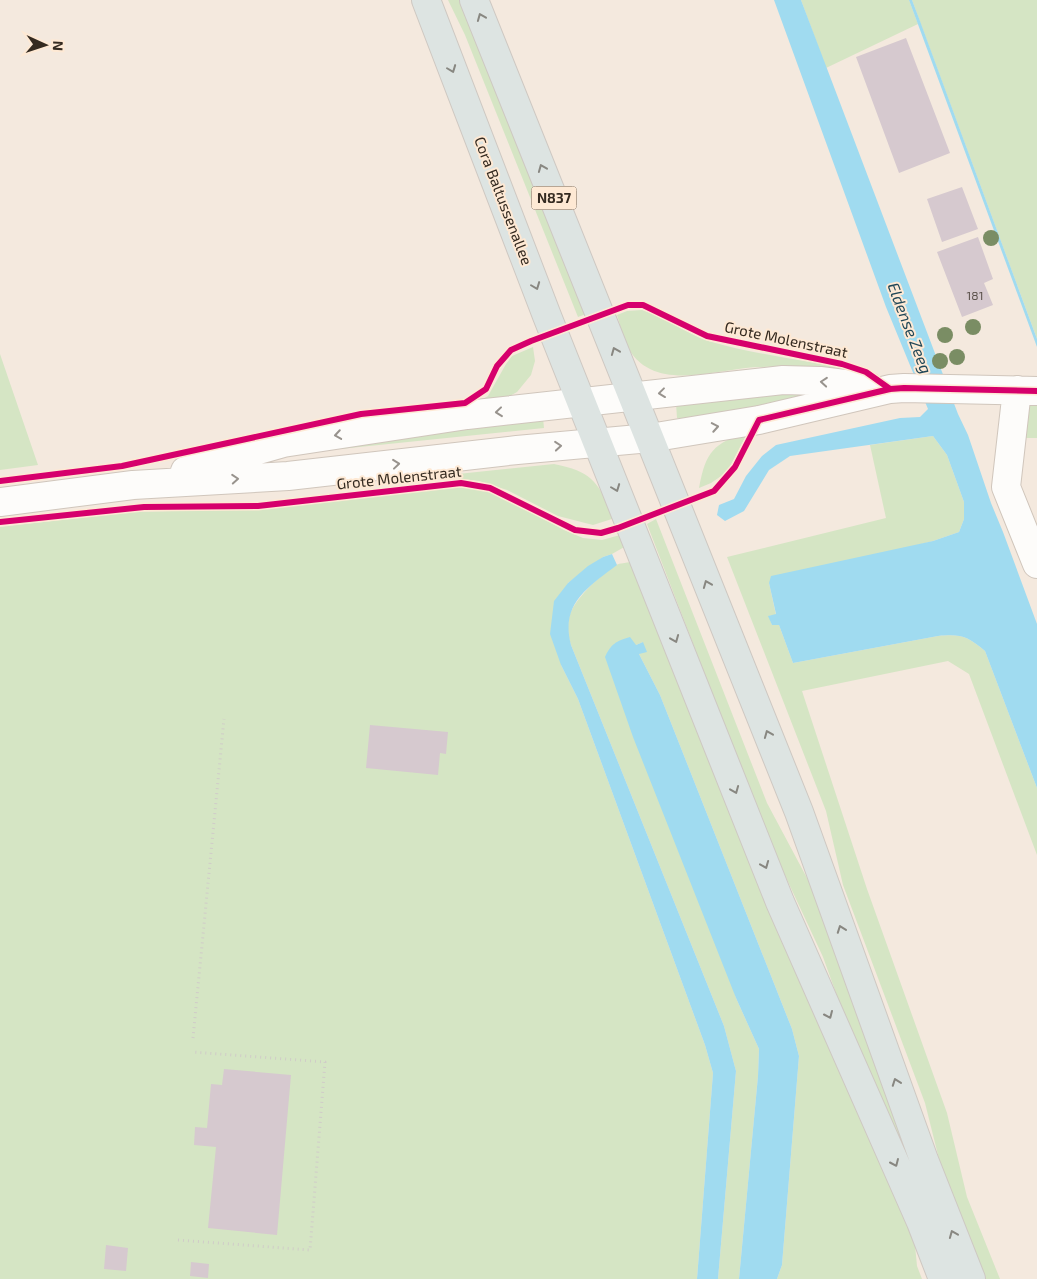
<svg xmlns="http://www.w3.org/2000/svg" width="1037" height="1279" font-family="'Exo 2',sans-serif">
<rect width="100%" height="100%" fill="#f4e9de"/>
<path fill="#d5e5c4" d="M448 0H459L474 33 586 314 578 317 465 35Z
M801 0H909L918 24 826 68Z
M912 0H1037V339Z
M642 310C665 317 685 333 708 341 756 355 806 360 855 371L854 374C824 370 793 366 762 367 718 367 652 397 626 344 622 335 620 324 617 315L627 311Z
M533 347 535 361 531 375 517 392 499 402 473 405 488 396 506 364 512 356Z
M0 354 38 465 0 470Z
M805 393V400L693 419 677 418 676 403Z
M1032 404H1037V438H1018L1026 409Z
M543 418 544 428 340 449V441Z
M748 432 727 472 711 483 699 488C706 451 713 444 748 432Z
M933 436 947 455 964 502V519L959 532 933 541 769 583 776 615 769 616 772 625H779L793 663 938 636C961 634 967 636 985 651L1037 788V855L969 674 948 661 802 691 867 889 947 1113 967 1197 1000 1279H981L940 1163 925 1103 843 885 826 811 727 557 886 518 870 445Z
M554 464C595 472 597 483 615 518L593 525 558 516 507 490 479 481 439 476Z
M472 487 501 496 564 530 583 538 602 540 620 535 626 546 612 554 603 557 568 583 561 665 578 699 705 1045 713 1073 697 1279H0V527L130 512 259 509 441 488Z
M656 519 767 803 815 893 962 1279 855 1046 823 957 776 856 750 792 647 524Z
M631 562 913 1224 917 1266 922 1279H777L782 1265 799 1056 792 1029 660 695 639 654 643 642 636 645 736 998 759 1049 758 1076 739 1279H718L736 1071 724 1026 571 645C568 636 567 627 569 618 572 601 601 574 616 565 620 563 626 563 631 562Z"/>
<path fill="#a0dbf0" d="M774 0H801L958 414 968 435 991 503 1003 532 1037 624V788L985 651C967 636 961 634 938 636L793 663 779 625H772L768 616 776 614 769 583 771 576 933 541 959 532 964 519V502L947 455 933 436 790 456 769 470 744 511 725 521 717 515 719 505 734 499 746 476 762 456 776 445 900 418 920 417 928 409 886 307Z
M909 0H912L920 21 1037 339V347Z
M612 554 617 565C588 587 560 604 571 645L724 1026 736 1071 718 1279H697L713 1073 705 1045 578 699 561 665 550 634 554 601 568 583 588 566 603 557Z
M630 637 636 645 643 642 647 652 639 654 660 695 792 1029 799 1056 782 1265 777 1279H739L758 1076 759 1049 736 998 633 737 605 657C611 644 616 641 630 637Z"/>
<path fill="#d6c9cf" d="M906 38 950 153 899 173 856 57Z
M962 187 978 229 942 242 927 199Z
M978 237 993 279 984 283 993 305 962 317 937 252Z
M370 725 448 732 446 754 440 753 438 775 366 768Z
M224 1069 291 1075 277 1235 208 1228 216 1147 194 1145 195 1127 207 1128 211 1084 222 1085Z
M106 1245 128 1248 126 1271 104 1269Z
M191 1262 209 1264 208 1278 190 1276Z"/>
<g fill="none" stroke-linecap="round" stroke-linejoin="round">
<defs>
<path id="minor" d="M1017 390 1006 487 1037 564
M185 471 283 443 467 415 783 380 820 381 869 387
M0 502 133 485 288 476 517 450 650 438 759 420 890 389 904 388 1037 391"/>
<path id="major" d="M426 0 547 316 780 902 921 1222 943 1279
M474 0 799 812 924 1160 971 1279"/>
</defs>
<use href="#minor" stroke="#d0c6bc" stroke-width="30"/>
<use href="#major" stroke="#cec8c2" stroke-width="30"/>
<path stroke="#d0ccc8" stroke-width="3" stroke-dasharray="1 4" stroke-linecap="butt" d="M193 1038 224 719
M178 1240 310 1250 325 1062 192 1052"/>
<use href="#minor" stroke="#fdfcfa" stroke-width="28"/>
<use href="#major" stroke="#dde4e2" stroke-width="28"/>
<defs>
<path id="cycleway" d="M0 481 122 466 361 414 465 403 486 389 497 366 511 350 531 341 628 305H643L707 336 842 364 866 372 890 389
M0 522 144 507 258 506 461 483 490 488 575 530 601 533 618 528 714 491 735 467 759 420 890 389 904 388 1037 391"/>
</defs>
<use href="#cycleway" stroke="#fee9d4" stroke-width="9"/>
<use href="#cycleway" stroke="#d6006c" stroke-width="6"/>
</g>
<g fill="#7a8d64">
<circle cx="991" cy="238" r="8"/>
<circle cx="973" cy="327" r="8"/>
<circle cx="945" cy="335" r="8"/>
<circle cx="957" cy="357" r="8"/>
<circle cx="940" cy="361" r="8"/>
</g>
<defs><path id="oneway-chevron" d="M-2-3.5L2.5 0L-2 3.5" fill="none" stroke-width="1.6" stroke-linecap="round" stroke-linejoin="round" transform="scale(1.25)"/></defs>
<g stroke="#888781">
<use href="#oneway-chevron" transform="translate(481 17) rotate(-112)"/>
<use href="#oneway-chevron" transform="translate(452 69) rotate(69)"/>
<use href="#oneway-chevron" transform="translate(542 168) rotate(-112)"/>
<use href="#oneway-chevron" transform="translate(536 286) rotate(69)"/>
<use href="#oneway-chevron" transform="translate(615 351) rotate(-112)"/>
<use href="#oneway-chevron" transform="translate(616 488) rotate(69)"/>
<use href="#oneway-chevron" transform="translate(707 584) rotate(-112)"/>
<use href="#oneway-chevron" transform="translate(675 639) rotate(68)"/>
<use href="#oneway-chevron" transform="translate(768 734) rotate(-112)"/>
<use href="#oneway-chevron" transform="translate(735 790) rotate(68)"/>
<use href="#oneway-chevron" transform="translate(765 865) rotate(68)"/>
<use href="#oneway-chevron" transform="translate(841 929) rotate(-110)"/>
<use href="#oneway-chevron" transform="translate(829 1015) rotate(66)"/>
<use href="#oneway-chevron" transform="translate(896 1082) rotate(-110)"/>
<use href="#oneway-chevron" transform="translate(895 1163) rotate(66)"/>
<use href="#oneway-chevron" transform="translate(953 1234) rotate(-112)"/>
</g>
<g stroke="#98938d">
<use href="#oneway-chevron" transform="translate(824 382) rotate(-175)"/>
<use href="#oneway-chevron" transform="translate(662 393) rotate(173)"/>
<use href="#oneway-chevron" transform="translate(499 412) rotate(174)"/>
<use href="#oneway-chevron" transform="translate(715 427) rotate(-10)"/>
<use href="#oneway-chevron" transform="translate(338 435) rotate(171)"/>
<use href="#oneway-chevron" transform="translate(558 446) rotate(-5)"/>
<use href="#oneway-chevron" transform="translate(396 464) rotate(-6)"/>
<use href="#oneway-chevron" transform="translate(235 479) rotate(-4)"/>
</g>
<g text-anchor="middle" stroke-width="4" stroke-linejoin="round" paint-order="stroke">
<g font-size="12" fill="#5c524c">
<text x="975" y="300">181</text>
</g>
<rect fill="#fee9d4" stroke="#716356" stroke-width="1" x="531.5" y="186.5" width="45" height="23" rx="4"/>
<g font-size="14" font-weight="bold" fill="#342a20">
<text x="554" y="203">N837</text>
</g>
<g font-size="15" fill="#342a20" stroke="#fee9d4">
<text transform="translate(503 201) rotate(69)" y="5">Cora Baltussenallee</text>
<text transform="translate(786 340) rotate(12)" y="5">Grote Molenstraat</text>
<text transform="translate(399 478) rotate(-6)" y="5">Grote Molenstraat</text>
</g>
<g font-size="16" font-style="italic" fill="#204757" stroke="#fee9d4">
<text transform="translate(910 328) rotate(69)" y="6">Eldense Zeeg</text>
</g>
</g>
<g transform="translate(45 45) rotate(93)" stroke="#fee9d4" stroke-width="4" paint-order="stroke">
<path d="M0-4L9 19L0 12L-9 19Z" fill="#342a20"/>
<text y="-8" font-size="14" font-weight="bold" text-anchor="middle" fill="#342a20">N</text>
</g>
</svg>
